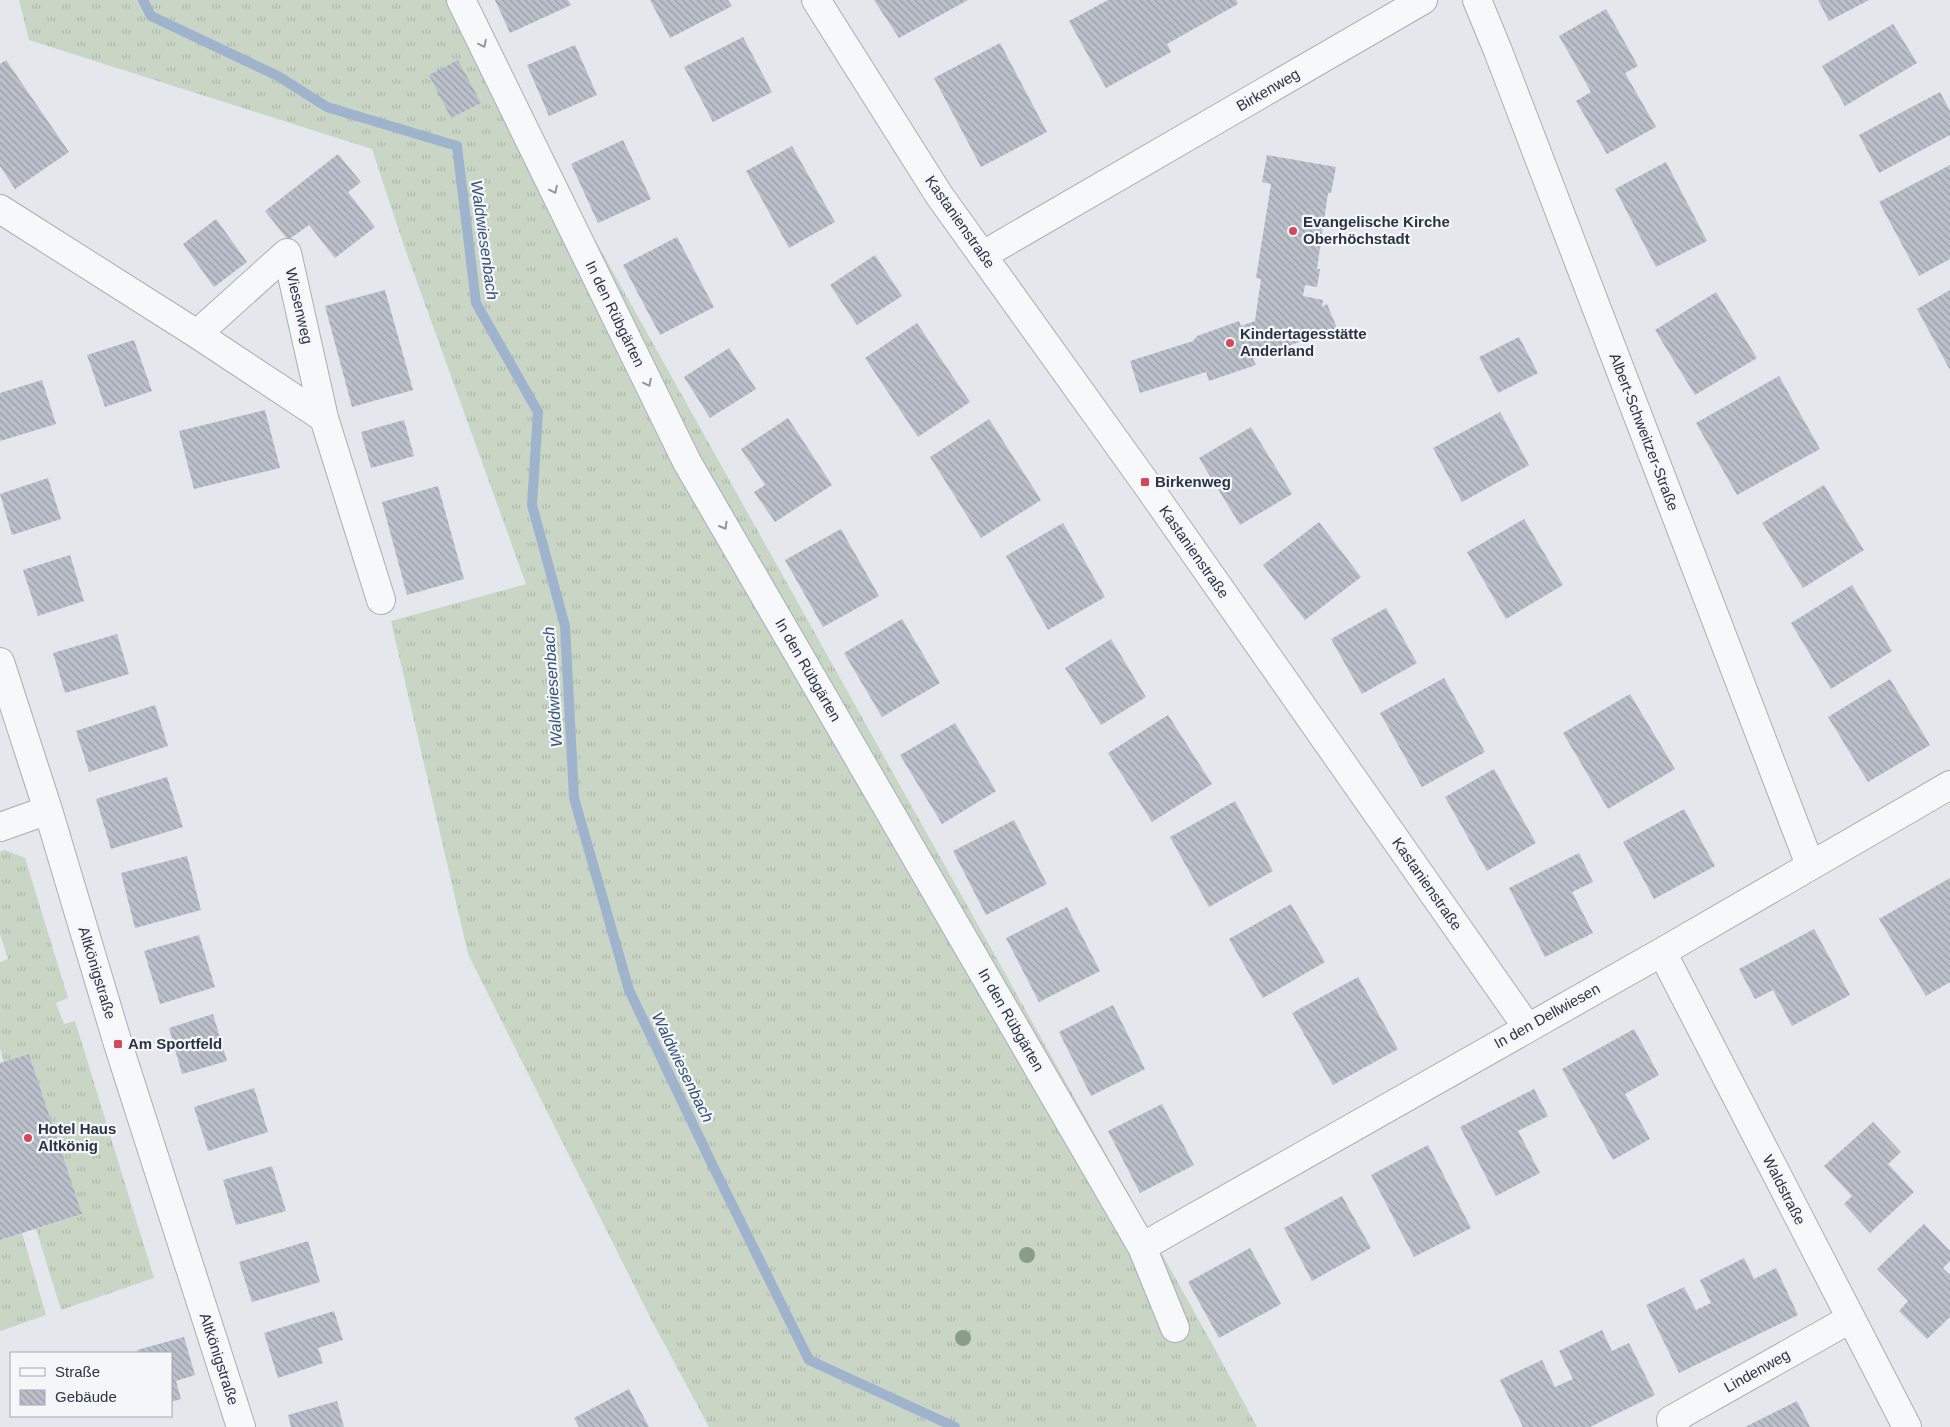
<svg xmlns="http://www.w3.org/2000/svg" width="1950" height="1427" font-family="Helvetica,sans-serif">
<defs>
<pattern id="grass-tufts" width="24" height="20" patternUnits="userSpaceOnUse" patternTransform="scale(1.25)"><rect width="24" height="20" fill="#c9d6c5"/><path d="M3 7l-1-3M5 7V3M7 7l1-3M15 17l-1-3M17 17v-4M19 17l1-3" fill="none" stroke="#adb8ab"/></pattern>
<pattern id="building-back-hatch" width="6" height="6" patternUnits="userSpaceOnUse" patternTransform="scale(1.25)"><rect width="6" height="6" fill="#bbc0ca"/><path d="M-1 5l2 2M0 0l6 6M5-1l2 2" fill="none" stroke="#989da6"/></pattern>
</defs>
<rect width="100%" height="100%" fill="#e4e7ec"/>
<path fill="url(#grass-tufts)" d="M19 0H461L1215 1349 1257 1427H709L651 1319 468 954 391 621 526 584 403 243 372 149 29 40Z
M5 850 25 858 68 998 56 1003 64 1024 75 1021 154 1278 61 1310 36 1229 82 1214 29 1054 4 1062 0 1048V962L8 959 0 934V852Z
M22 1233 46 1315 0 1331V1240Z"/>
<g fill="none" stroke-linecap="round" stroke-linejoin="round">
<path stroke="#9fb4cc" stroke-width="10" d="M143 0 151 16 278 76 327 107 457 146 476 303 538 412 532 505 565 626 574 798 629 990 710 1160 809 1360 955 1427"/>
</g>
<path fill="url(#building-back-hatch)" d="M495 0H568L571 5 510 33Z
M650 0H728L732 6 670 38Z
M874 0H968L899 38Z
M1108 0H1236L1238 4 1167 44 1171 52 1106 88 1069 21Z
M1818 0H1869L1829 21Z
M1606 9 1638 66 1625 73 1656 127 1607 154 1576 101 1591 92 1559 36Z
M1893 24 1917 63 1845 106 1822 66Z
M743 37 772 92 713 122 684 67Z
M1000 43 1047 132 981 167 934 78Z
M575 45 597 95 549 116 527 65Z
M6 60 69 152 15 189 0 166V64Z
M458 60 481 103 451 118 429 75Z
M1940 92 1950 111V135L1879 173 1859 135Z
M623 140 651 199 598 223 571 164Z
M792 146 835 222 789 248 746 171Z
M338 154 361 182 348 192 375 227 335 258 309 225 288 240 265 211Z
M1267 155 1336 167 1331 193H1328L1317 269H1320L1317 287 1305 285 1303 296 1323 300 1322 307 1327 304 1337 328 1253 359 1256 365 1209 381 1206 372 1140 393 1130 361 1193 341 1197 336 1239 321 1241 326 1255 321 1261 279 1256 278 1271 184 1262 182Z
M1666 162 1707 241 1656 267 1615 189Z
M1950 165V259L1919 276 1879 202Z
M216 219 247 262 214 287 183 244Z
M677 237 714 307 660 335 623 265Z
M875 255 902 296 857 325 830 285Z
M385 290 413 390 352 407 325 306Z
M1950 290V370L1917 309Z
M1716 292 1757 358 1695 395 1655 330Z
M917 323 970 402 918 437 865 358Z
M1519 337 1538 373 1498 393 1479 357Z
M134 340 152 391 105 407 87 355Z
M729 348 756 389 710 418 684 377Z
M1779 376 1820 449 1737 495 1696 423Z
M42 380 56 424 0 441V393Z
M265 410 280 468 194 489 179 431Z
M1500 412 1529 465 1462 502 1433 448Z
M788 418 832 485 775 522 754 492 765 485 741 449Z
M989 419 1041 500 981 538 930 457Z
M404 420 414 456 371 468 361 432Z
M1251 427 1292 494 1240 525 1199 458Z
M48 478 61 519 12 535 0 494Z
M1824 485 1864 550 1803 588 1762 523Z
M438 486 464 579 407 595 382 502Z
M1524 519 1563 585 1506 619 1467 552Z
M1319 522 1361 577 1305 620 1263 565Z
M1063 523 1105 597 1048 630 1006 556Z
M841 529 879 596 823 627 785 560Z
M70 555 84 601 38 616 23 570Z
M1852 585 1892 651 1831 689 1791 623Z
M1386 608 1417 663 1362 694 1331 639Z
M902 619 940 683 882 717 844 653Z
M117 634 129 674 65 693 53 653Z
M1111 639 1146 697 1101 725 1065 668Z
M1444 678 1485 752 1422 787 1380 713Z
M1890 679 1930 745 1868 782 1828 717Z
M1630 694 1675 769 1608 809 1563 733Z
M155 705 168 746 89 772 76 731Z
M1168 715 1212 784 1152 822 1108 753Z
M955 723 996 791 942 824 900 755Z
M1494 769 1536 843 1487 871 1445 797Z
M167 777 183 827 111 849 96 799Z
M1235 801 1273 871 1209 907 1170 837Z
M1684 809 1715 866 1654 899 1623 842Z
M1014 820 1047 884 986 915 953 851Z
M1579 853 1593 882 1572 892 1593 933 1545 957 1509 888Z
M187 856 201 910 135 928 121 873Z
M1950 878V982L1926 996 1879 919Z
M1291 904 1325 962 1263 998 1229 939Z
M1067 907 1100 971 1039 1002 1006 938Z
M1814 929 1850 995 1792 1026 1773 990 1755 999 1739 969Z
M199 935 215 987 160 1004 144 951Z
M1358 977 1398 1049 1333 1085 1292 1013Z
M1113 1005 1145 1069 1091 1096 1059 1032Z
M213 1014 227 1061 182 1074 169 1028Z
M1634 1029 1659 1075 1625 1094 1650 1139 1613 1160 1562 1069Z
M29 1054 82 1214 0 1240V1063Z
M254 1088 268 1132 208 1151 194 1107Z
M1534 1089 1548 1116 1518 1131 1540 1173 1496 1196 1460 1127Z
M1162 1104 1194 1165 1140 1193 1108 1131Z
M1873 1122 1901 1152 1888 1164 1914 1192 1870 1233 1844 1204 1852 1196 1824 1166Z
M1428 1145 1471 1228 1414 1257 1371 1175Z
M272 1166 286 1211 236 1225 223 1180Z
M1342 1196 1371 1248 1312 1281 1284 1228Z
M1924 1224 1950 1251V1261L1943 1268 1950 1275V1317L1927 1339 1899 1311 1908 1301 1877 1269Z
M308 1241 320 1282 252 1302 239 1262Z
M1250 1248 1281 1304 1219 1338 1188 1282Z
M1744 1258 1754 1279 1776 1268 1798 1315 1679 1373 1646 1305 1684 1287 1696 1310 1711 1303 1700 1280Z
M334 1311 343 1340 318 1348 323 1363 278 1378 264 1333Z
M1602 1330 1612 1351 1629 1343 1655 1395 1590 1427H1523L1500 1380 1542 1360 1555 1387 1573 1379 1559 1351Z
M184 1337 195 1375 176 1381 181 1399 171 1402V1353H138L137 1350Z
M629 1389 649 1427H579L574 1418Z
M337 1401 344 1427H291L288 1415Z
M1797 1401 1810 1427H1745Z"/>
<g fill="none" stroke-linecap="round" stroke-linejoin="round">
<defs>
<path id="minor" d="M461 0 687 462 1142 1247 1175 1328
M816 0 939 195 1145 482 1527 1027
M1477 0 1498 51 1810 865
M0 209 197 334 324 418 381 600
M983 255 1423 0
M197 334 287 253 324 418
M0 662 48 810 118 1044 241 1427
M0 827 48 810
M1662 952 1907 1427
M1142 1247 1662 952 1950 785
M1675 1427 1671 1420 1850 1319"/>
</defs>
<use href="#minor" stroke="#a9aeb7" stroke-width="30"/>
<use href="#minor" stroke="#f7f8fa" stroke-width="28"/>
</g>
<g fill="#899d89">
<circle cx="1027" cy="1255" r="8"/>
<circle cx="963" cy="1338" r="8"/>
</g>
<defs><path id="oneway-chevron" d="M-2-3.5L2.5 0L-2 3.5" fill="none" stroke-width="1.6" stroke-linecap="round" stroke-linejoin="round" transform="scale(1.25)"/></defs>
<g stroke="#9196a0">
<use href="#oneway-chevron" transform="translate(483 44) rotate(64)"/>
<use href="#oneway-chevron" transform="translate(554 190) rotate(64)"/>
<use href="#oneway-chevron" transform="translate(648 383) rotate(64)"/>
<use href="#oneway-chevron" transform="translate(724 526) rotate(60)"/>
</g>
<g fill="#d1495b" stroke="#f4f6f9" stroke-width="2">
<circle cx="1293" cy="231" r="5"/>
<circle cx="1230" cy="343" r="5"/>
<rect x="1140" y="477" width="10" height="10" rx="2.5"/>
<rect x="113" y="1039" width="10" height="10" rx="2.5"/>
<circle cx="28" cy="1138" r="5"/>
</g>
<g text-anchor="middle" stroke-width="4.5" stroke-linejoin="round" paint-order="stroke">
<g font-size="15" fill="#2b3445" stroke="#f4f6f9">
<text transform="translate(1268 90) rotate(-30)" y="5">Birkenweg</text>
<text transform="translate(960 222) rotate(55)" y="5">Kastanienstraße</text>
<text transform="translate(299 306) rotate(77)" y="5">Wiesenweg</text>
<text transform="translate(615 314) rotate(64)" y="5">In den Rübgärten</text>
<text transform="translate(1644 432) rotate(69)" y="5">Albert-Schweitzer-Straße</text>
<text transform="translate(1194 552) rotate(55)" y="5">Kastanienstraße</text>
<text transform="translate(808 670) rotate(60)" y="5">In den Rübgärten</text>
<text transform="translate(1427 884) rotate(55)" y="5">Kastanienstraße</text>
<text transform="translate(97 973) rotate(73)" y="5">Altkönigstraße</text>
<text transform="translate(1547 1016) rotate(-29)" y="5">In den Dellwiesen</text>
<text transform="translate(1011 1020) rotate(60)" y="5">In den Rübgärten</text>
<text transform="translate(1784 1190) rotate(63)" y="5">Waldstraße</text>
<text transform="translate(219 1359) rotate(72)" y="5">Altkönigstraße</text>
<text transform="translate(1757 1371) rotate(-29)" y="5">Lindenweg</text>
</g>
<g font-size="15" font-weight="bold" fill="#2b3445" stroke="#f4f6f9" text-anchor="start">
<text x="1303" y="227">Evangelische Kirche<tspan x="1303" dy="17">Oberhöchstadt</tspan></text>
<text x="1240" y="339">Kindertagesstätte<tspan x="1240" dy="17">Anderland</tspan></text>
<text x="1155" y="487">Birkenweg</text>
<text x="128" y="1049">Am Sportfeld</text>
<text x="38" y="1134">Hotel Haus<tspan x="38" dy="17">Altkönig</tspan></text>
</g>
<g font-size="16" font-style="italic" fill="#34527a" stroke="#f4f6f9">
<text transform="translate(485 240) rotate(82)" y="6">Waldwiesenbach</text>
<text transform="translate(552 687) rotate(-94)" y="6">Waldwiesenbach</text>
<text transform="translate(683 1067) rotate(64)" y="6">Waldwiesenbach</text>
</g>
</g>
<rect x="10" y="1352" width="162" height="65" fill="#f4f6f9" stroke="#a4a8b1"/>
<rect x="20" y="1368" width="25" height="8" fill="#f7f8fa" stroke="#a4a8b1"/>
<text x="55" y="1377" font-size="15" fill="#2b3445">Straße</text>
<rect x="20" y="1390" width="25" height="15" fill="url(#building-back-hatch)" stroke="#a4a8b1"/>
<text x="55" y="1402" font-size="15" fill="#2b3445">Gebäude</text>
</svg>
